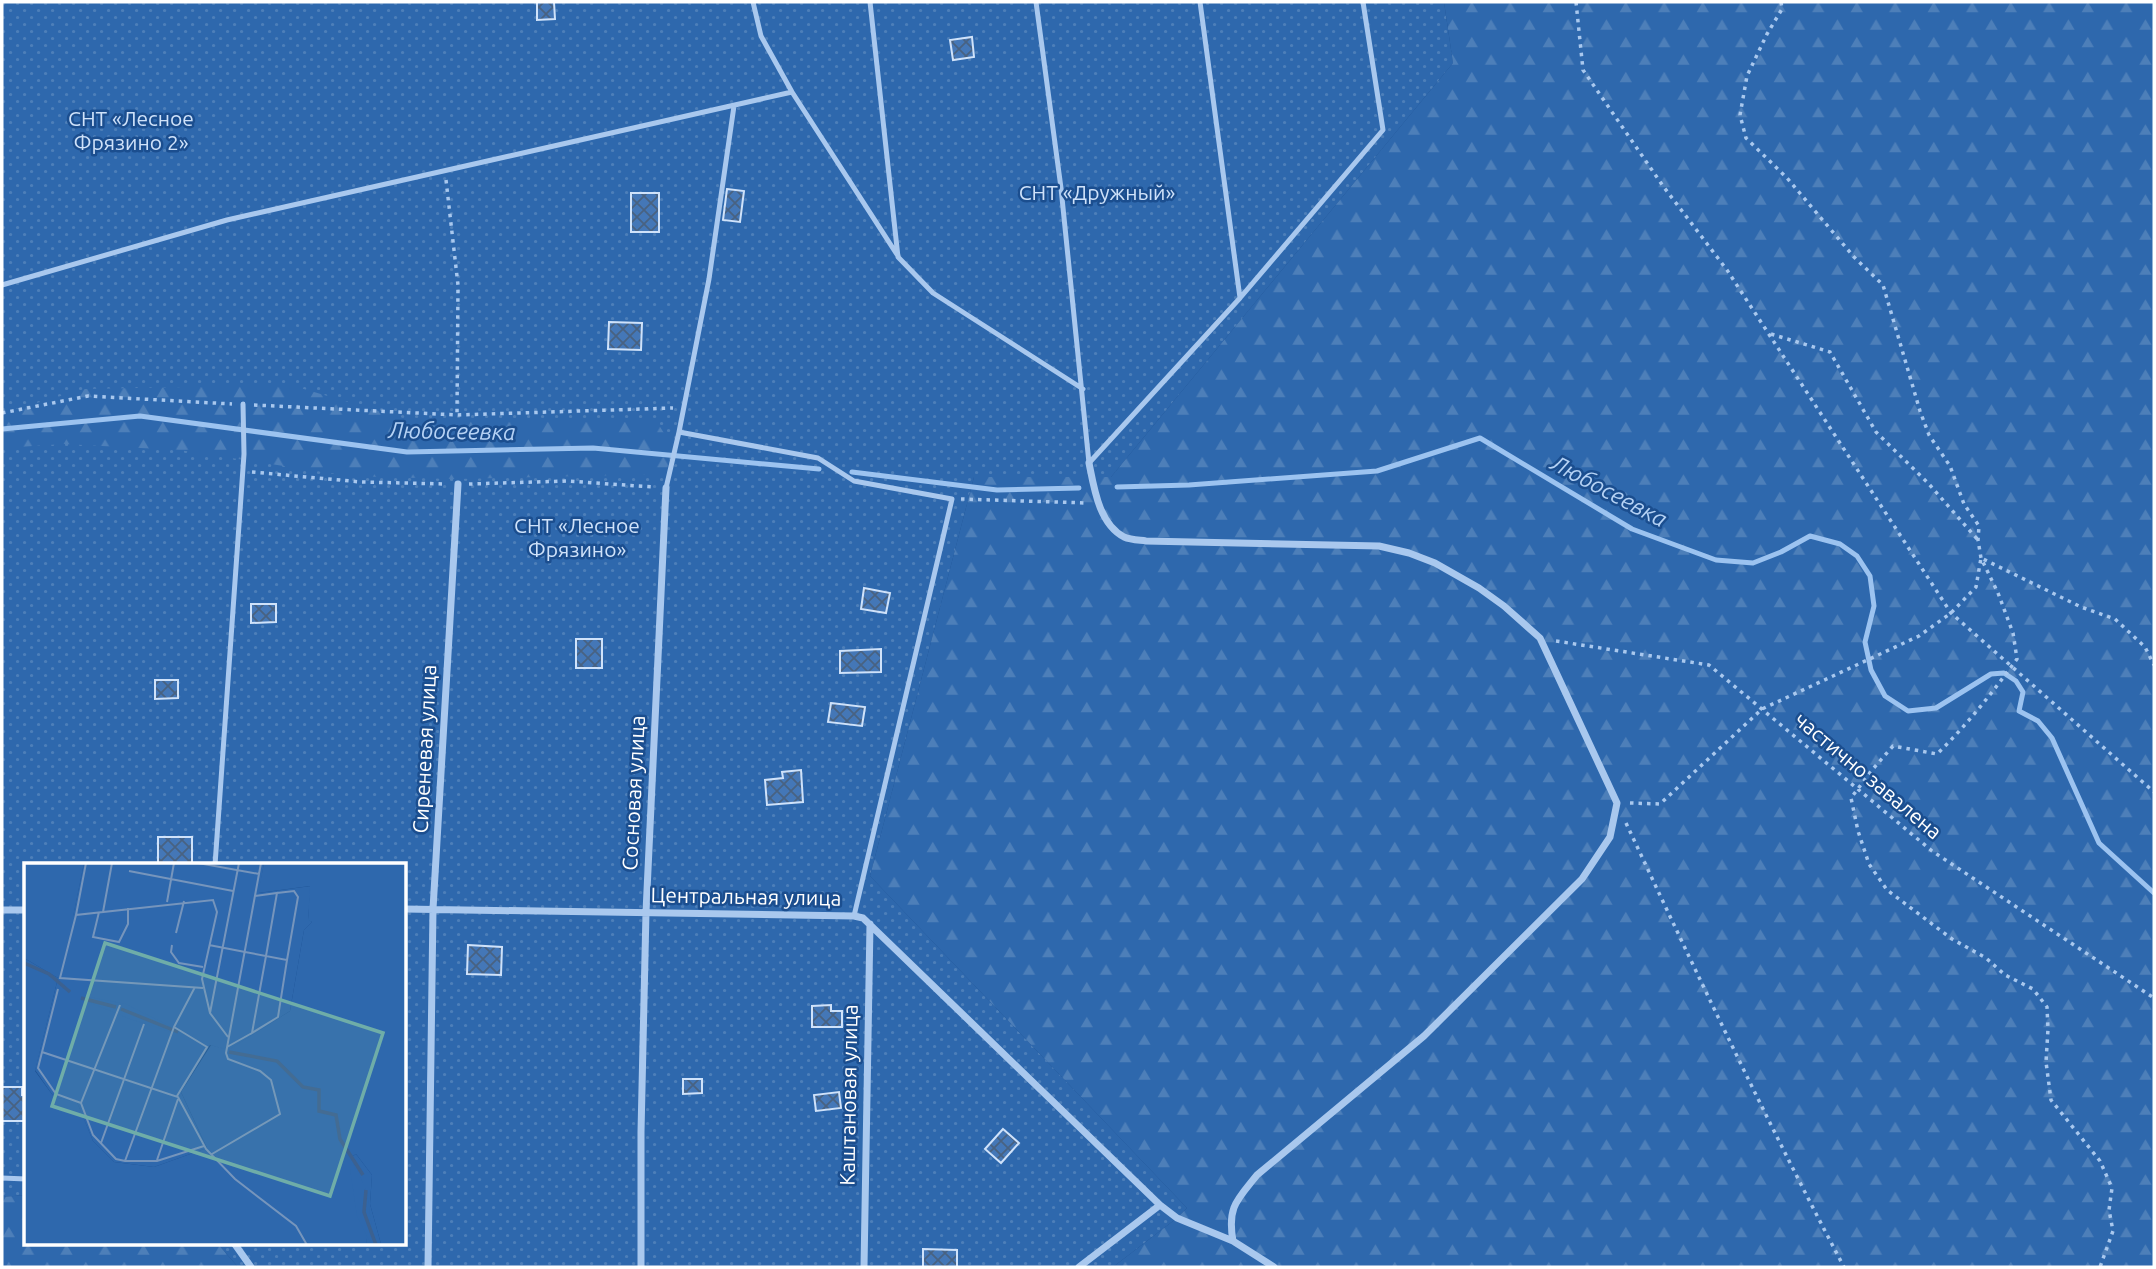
<svg xmlns="http://www.w3.org/2000/svg" width="2156" height="1269" font-family="Ubuntu,sans-serif">
<defs>
<pattern id="grass-dots" width="8" height="8" patternUnits="userSpaceOnUse" patternTransform="scale(1.75)"><rect width="8" height="8" fill="#2e68ad"/><path d="M2 2h.1M6 6h.1" fill="none" stroke="#4d7fb9" stroke-width="1.8" stroke-linecap="round"/></pattern>
<pattern id="forest-firs" width="22" height="20" patternUnits="userSpaceOnUse" patternTransform="scale(1.75)"><rect width="22" height="20" fill="#2e68ad"/><path d="M5 1l3.5 6h-7zM16 11l3.5 6h-7z" fill="#4d7fb9"/></pattern>
<pattern id="building-cross-hatch" width="8" height="8" patternUnits="userSpaceOnUse" patternTransform="scale(1.75)"><rect width="8" height="8" fill="#4477b7"/><path d="M0 0l8 8M0 8l8-8" fill="none" stroke="#486282"/></pattern>
</defs>
<rect width="100%" height="100%" fill="#1b4e8f"/>
<path fill="url(#grass-dots)" d="M2 2H1444L1453 63 1111 477H974L870 876 1187 1208 1177 1218 1113 1267H238L217 1243H404V865H26V1195L2 1197Z"/>
<path fill="url(#forest-firs)" d="M1444 2H2154V1267H1113L1177 1218 1187 1208 870 876 974 477H1111L1453 63Z
M290 385 413 421 657 422 672 446 666 474 454 479 350 476 179 450 64 444 2 448V413L85 389Z
M26 1195V1243H217L238 1267H2V1197Z"/>
<g fill="none" stroke-linecap="round" stroke-linejoin="round">
<path stroke="#9cc3f0" stroke-width="5" d="M2 429 140 416 407 452 593 448 819 469
M852 472 997 490 1079 488
M1117 487 1189 485 1377 471 1480 438 1632 529 1716 560 1753 563 1781 552 1810 536 1840 544 1857 556 1870 576 1874 606 1865 642 1871 670 1885 696 1908 711 1936 708 1991 674 2004 673 2016 681 2023 692 2019 711 2038 721 2052 738 2099 843 2154 893"/>
</g>
<path fill="url(#building-cross-hatch)" stroke="#cfe2fa" stroke-width="2" d="M537 2H554L555 19 537 20Z
M972 37 974 57 953 60 950 40Z
M727 189 744 191 740 222 723 220Z
M631 193H659V232H631Z
M609 322 642 323 641 350 608 349Z
M864 588 890 593 886 613 861 609Z
M251 604H276V622L251 623Z
M576 639H602V668H576Z
M881 649V672L840 673V651Z
M155 680H178V698L155 699Z
M831 703 865 707 862 726 828 722Z
M801 770 803 802 767 805 765 780 783 778 782 772Z
M158 837H192V863H158Z
M468 945 502 947 501 975 467 974Z
M831 1005V1011H842V1027H812V1006Z
M683 1079H702V1093L683 1094Z
M2 1087H22V1095H24L25 1121H2Z
M839 1092 841 1108 816 1111 814 1095Z
M1003 1129 1019 1143 1001 1163 985 1149Z
M923 1249 957 1250V1267H923Z"/>
<g fill="none" stroke-linecap="round" stroke-linejoin="round">
<path stroke="#a9c8ee" stroke-width="3.5" stroke-dasharray="3.5 5" stroke-linecap="butt" d="M1576 2 1583 70 1663 186 1727 270 1951 613 2154 792
M1781 2 1782 9 1767 34 1747 76 1740 115 1746 138 1787 178 1854 257 1883 285 1920 411 1929 435 1950 466 1964 504 1979 526 1978 540 1981 558 1998 593 2013 633 2017 659C1992 693 1967 725 1937 754L1893 746 1872 770 1851 798 1858 831 1869 864 1887 890 1952 939 1986 958 2005 975 2033 989 2047 1007 2048 1029 2046 1062 2051 1100 2100 1161 2112 1188 2109 1210 2113 1231 2100 1267
M446 180 458 285 457 415
M1771 334 1830 352 1876 432 1928 483 1978 540
M254 405 457 415 673 408
M2 413 88 396 232 404
M252 472 361 482 447 484
M469 484 567 481 653 487
M961 499 1087 503
M1556 641 1709 665 1932 851 2154 998
M1630 803 1660 804 1762 709 1919 636 1951 613 1976 587 1981 558 2081 607 2115 619 2145 647 2154 665
M1626 823C1696 972 1767 1122 1844 1267"/>
<path stroke="#a9c8ee" stroke-width="5" d="M753 2 761 36 792 92 898 256
M870 2 898 257 933 293 1083 389
M1036 2 1061 188 1089 463
M1200 2 1240 298 1383 130 1363 2
M734 106 709 279 679 432 818 458 854 481 952 499 854 916
M2 285 227 220 792 92
M1089 463 1240 298
M666 488 679 432
M215 865 244 454 243 404
M2 1178 26 1179"/>
<path stroke="#a9c8ee" stroke-width="7" d="M1089 463C1094 488 1099 524 1124 537 1131 540 1139 540 1146 541L1379 546 1409 553 1435 563 1479 588 1504 606 1540 638 1617 803 1610 837 1582 879 1424 1036 1257 1175C1237 1200 1227 1207 1233 1241
M404 909 854 916 863 918 1160 1205 1177 1218 1233 1241 1274 1267
M2 910H26
M234 1243 251 1267
M428 1267 433 909 458 484
M641 1267V1132L646 912 666 488
M864 1267 870 924
M1079 1267 1160 1205"/>
</g>
<g text-anchor="middle" stroke-width="5" stroke-linejoin="round" paint-order="stroke">
<g font-size="21" fill="#cfe2fa" stroke="#1b4e8f">
<text x="131" y="126">СНТ «Лесное<tspan x="131" dy="24">Фрязино 2»</tspan></text>
<text x="1097" y="200">СНТ «Дружный»</text>
<text x="577" y="533">СНТ «Лесное<tspan x="577" dy="24">Фрязино»</tspan></text>
</g>
<g font-size="21" fill="#fff" stroke="#1b4e8f">
<text transform="translate(425 749) rotate(-87)" y="7">Сиреневая улица</text>
<text transform="translate(1868 776) rotate(40)" y="7">частично завалена</text>
<text transform="translate(634 793) rotate(-87)" y="7">Сосновая улица</text>
<text transform="translate(746 897) rotate(1)" y="7">Центральная улица</text>
<text transform="translate(849 1095) rotate(-89)" y="7">Каштановая улица</text>
</g>
<g font-size="23" font-style="italic" fill="#b5d2f5" stroke="#1b4e8f">
<text transform="translate(452 431) rotate(1)" y="8">Любосеевка</text>
<text transform="translate(1609 491) rotate(28)" y="8">Любосеевка</text>
</g>
</g>
<g transform="translate(24 863)">
<rect width="382" height="382" fill="#1b4e8f"/>
<path d="M60 0H240L235 30 287 23 284 56 288 59 280 67 266 148 204 188 186 182 157 229 183 285 130 304 90 299 69 278 53 240 30 234 11 207 34 115 0 95V54L49 53ZM332 291 348 312 346 341 357 381H343L327 294Z" fill="#2e68ad"/>
<path d="M0 0H60L49 54H0ZM240 0H381V381H357L346 341 348 312 332 291 327 294 339 329 343 381H0V95L34 115 11 208 30 234 53 239 69 278 90 299 130 304 183 285 157 229 187 182 204 187 266 148 280 67 288 59 284 57 286 23 234 30ZM60 133 102 141 149 165 147 169 106 156 60 137Z" fill="#2e68ad"/>
<path d="M326 306 333 307 343 329 350 380 347 381 333 353Z" fill="#2e68ad"/>
<path fill="none" stroke="#3c6190" stroke-width="3.5" d="M0 100 25 111 46 129M57 135 92 144M97 146 154 169M205 189 253 198 279 224 295 227V248L312 252 316 276 339 312M342 327 340 349 352 382"/>
<path fill="none" stroke="#7695bc" stroke-width="2" d="M174 0 235 11M105 8 209 28M253 30 270 28 274 34 263 97M143 39 150 0M75 49 69 74 95 79 104 61V45M79 49 88 0M52 52 62 0M152 70 160 38M148 82 147 89 155 100 179 104M185 82 221 89 263 97 254 154 228 170 242 93 253 30 231 33M179 125 36 115 52 52 189 37 193 49 178 116 186 150M34 126 14 205 32 231 57 240M96 142 57 240 69 272 92 296 101 298H133L180 283M204 174 186 150 215 0M203 184 228 170M18 189 154 234 182 286 211 316 272 363 283 382M153 233 183 184 150 164 171 124M77 280 120 161M188 291 256 251 247 217 236 208 204 196 202 190 237 0M133 297 154 236M101 298 150 164"/>
<path fill="#6fada8" fill-opacity="0.15" stroke="#6fada8" stroke-width="3.5" d="M81 80 359 170 306 333 28 243Z"/>
<rect width="382" height="382" fill="none" stroke="#fff" stroke-width="3.5"/>
</g>
<rect width="2156" height="1269" fill="none" stroke="#ffffff" stroke-width="7"/>
</svg>
